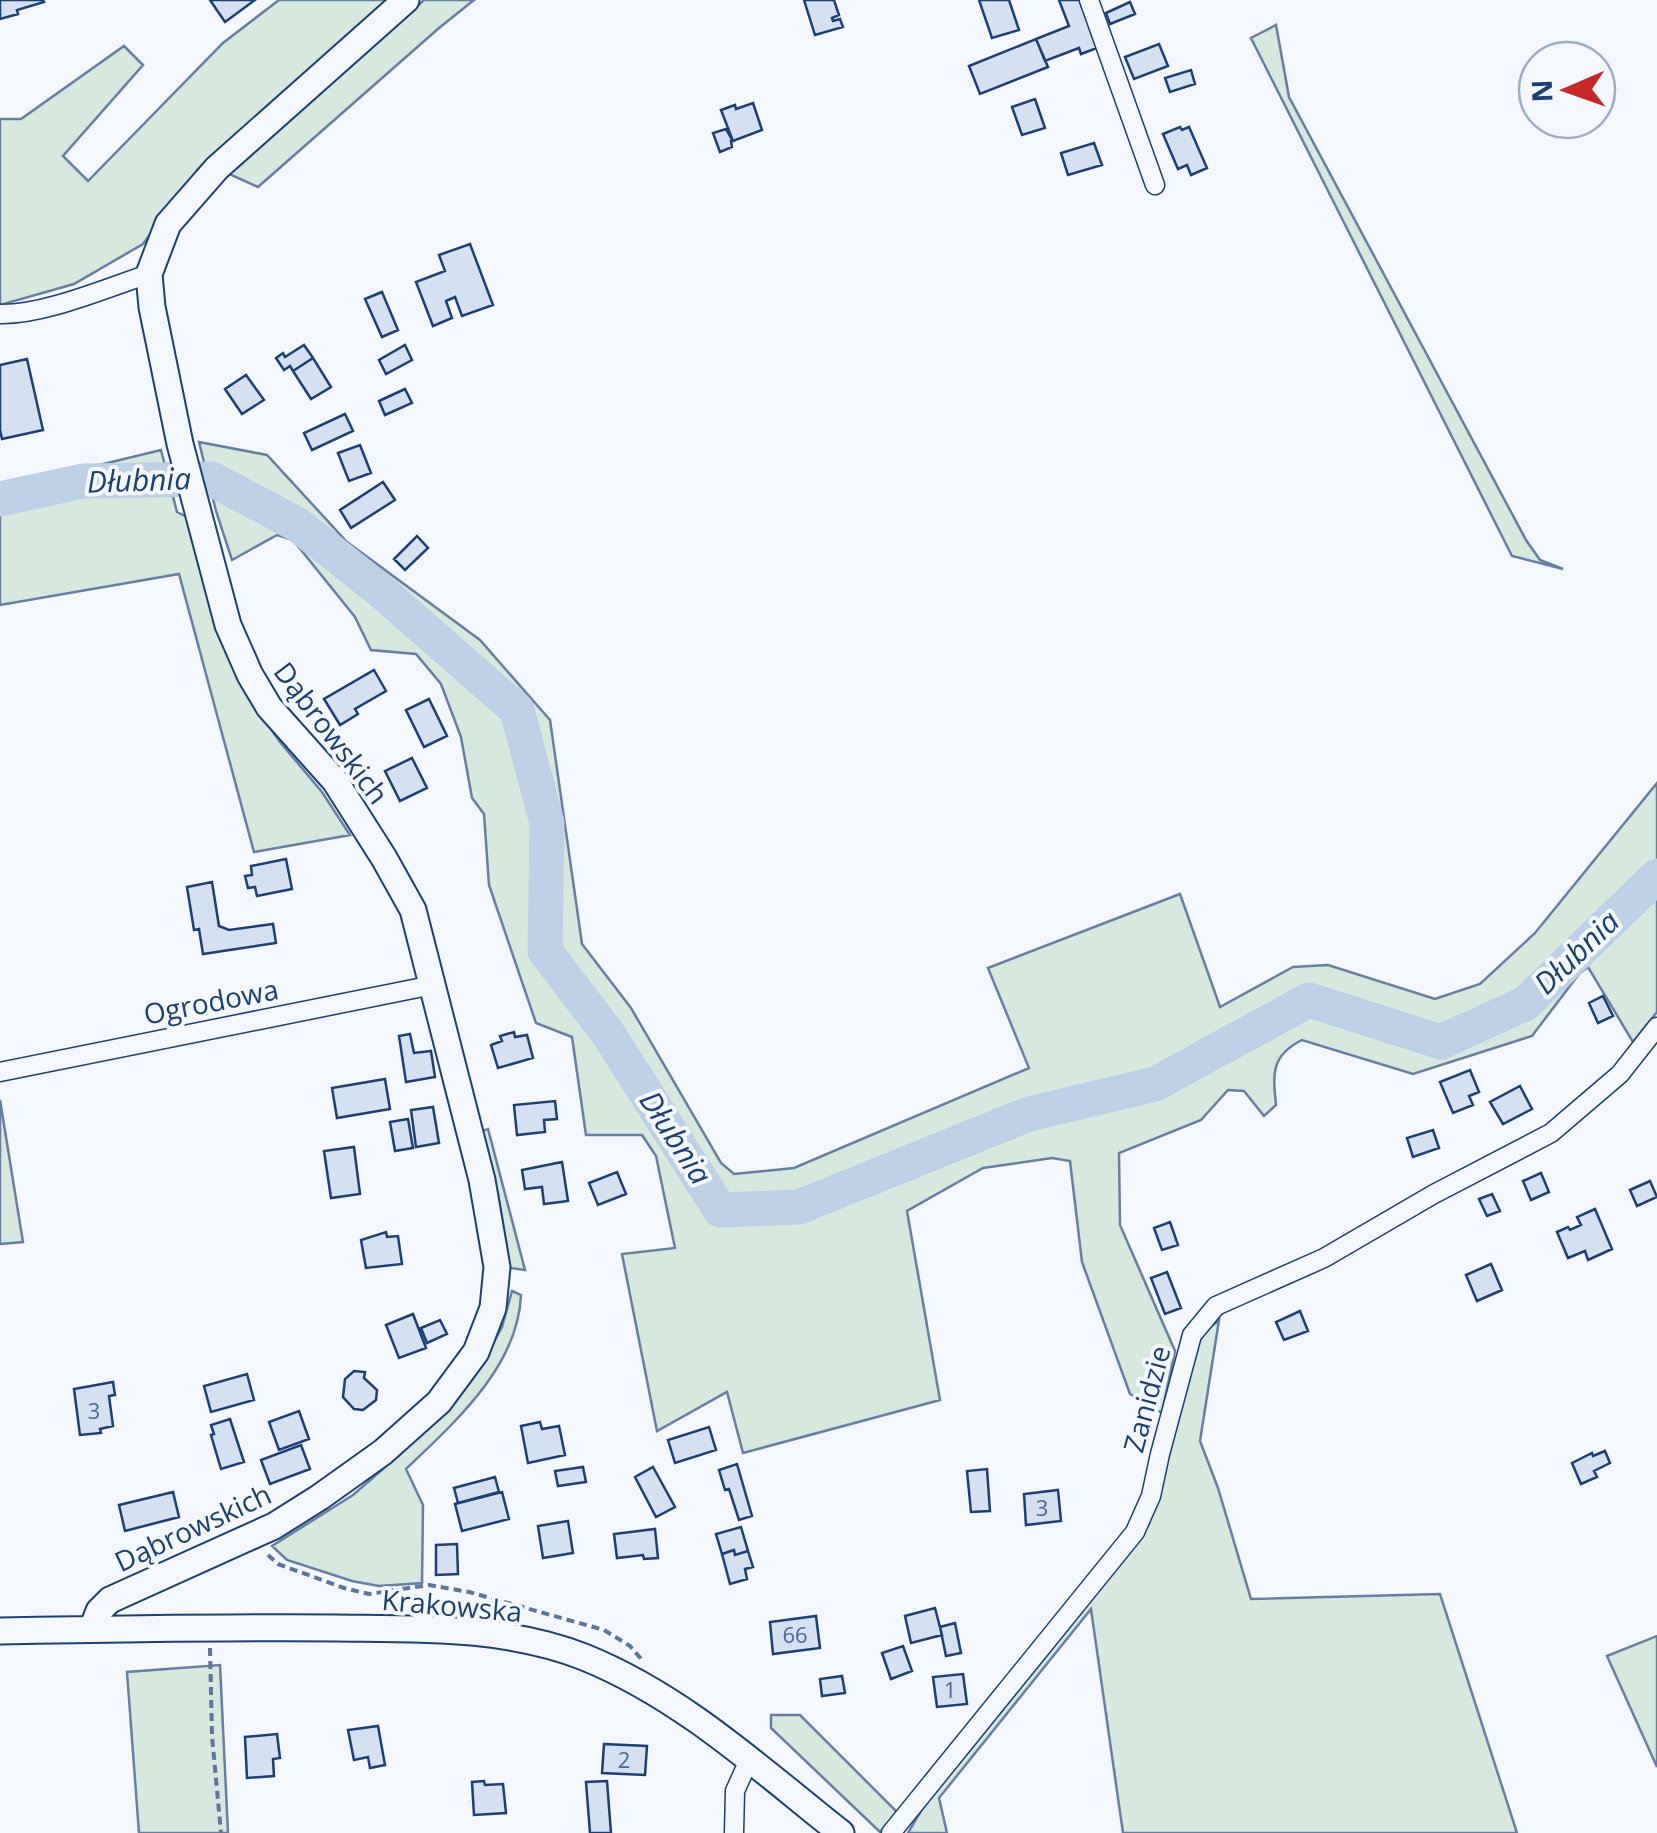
<svg xmlns="http://www.w3.org/2000/svg" width="1657" height="1833" font-family="'Open Sans',sans-serif">
<rect width="100%" height="100%" fill="#f4f7fb"/>
<path fill="#d7e8df" stroke="#687fa3" stroke-width="2.5" d="M279 0H388L198 169 143 244 74 284 0 305V119H21L124 46 143 65 63 156 88 181 223 43Z
M424 0H474L439 28 258 187 229 174Z
M1276 25 1289 97 1526 540 1540 560 1563 569 1512 556 1251 38Z
M199 442 267 455 347 542 480 640 550 720 582 944 631 1008 721 1163 734 1174 794 1168 1029 1068 988 968 1180 894 1220 1007 1293 967 1328 965 1435 999 1480 984 1535 933 1657 783V1012L1633 1042 1588 967 1579 974 1532 1036 1413 1074 1302 1040C1270 1056 1273 1075 1276 1105L1264 1116 1244 1091 1228 1090 1201 1120 1119 1153 1120 1225 1175 1351 1162 1413 1130 1394 1082 1262 1070 1161 1052 1158 983 1168 907 1211 940 1400 743 1453 727 1392 657 1431 622 1254 675 1248 656 1156 642 1135H586L572 1037 536 1023 489 885 484 814 472 798 461 737 441 684 416 654 371 650 355 617 293 540 277 535 232 560 216 511Z
M161 450 177 512 187 517 216 624 244 690 280 742 322 792 350 835 254 852 179 574 0 605V489Z
M0 1100 23 1242 0 1244Z
M488 1129 525 1270 510 1268 498 1194 482 1131Z
M512 1291 521 1295C518 1367 455 1422 406 1469L423 1505 422 1583 379 1586 352 1581 287 1560 272 1546 353 1495 399 1455 454 1401 477 1372 502 1327Z
M1219 1320 1200 1441 1218 1488 1251 1599 1440 1594 1517 1833H1123L1091 1609 939 1798 947 1833H908L938 1782 1118 1567 1149 1524 1195 1340Z
M1657 1636V1767L1607 1656Z
M220 1665 228 1833H139L127 1672Z
M771 1715H800L897 1812 880 1832 771 1728Z"/>
<g fill="none" stroke-linecap="round" stroke-linejoin="round">
<path stroke="#bed0e5" stroke-width="35" d="M0 499 83 481 212 479 298 525 381 591 517 710 547 823 545 951 609 1035 720 1210 799 1207 1029 1114 1155 1084 1309 1000 1441 1042 1526 1003 1657 876"/>
</g>
<path fill="#d5e0f0" stroke="#1d3f73" stroke-width="2.5" d="M0 0H43L44 2 17 10 18 14 0 19Z
M210 0H255L225 22Z
M804 0H834L839 15 832 18 833 21 840 19 843 27 815 35Z
M979 0H1009L1019 30 992 38Z
M1059 0H1080L1097 48 1081 54 1079 48 1045 61 1036 39 1069 26Z
M1130 2 1135 14 1110 24 1106 13Z
M1036 39 1048 67 980 94 969 66Z
M1159 44 1168 66 1134 79 1125 57Z
M1191 70 1195 84 1170 92 1165 78Z
M1035 99 1045 128 1022 135 1012 107Z
M753 103 762 130 733 141 721 110 735 105 736 109Z
M1180 127 1182 130 1189 127 1207 168 1191 175 1187 165 1178 169 1163 134Z
M726 129 733 141H731L732 147 720 152 713 133Z
M1094 143 1102 165 1068 175 1061 153Z
M470 244 493 305 462 316 455 297 446 301 452 318 433 326 416 282 445 271 439 255Z
M382 292 398 330 382 337 365 299Z
M304 345 313 358 293 371 290 366 284 370 276 358 283 353 285 357Z
M405 345 412 360 386 374 379 360Z
M313 358 331 387 311 399 293 371Z
M27 359 43 430 2 439 0 430V365Z
M246 375 264 400 242 414 225 389Z
M405 389 412 403 385 415 379 401Z
M345 414 353 431 312 450 304 433Z
M360 445 371 473 349 481 338 453Z
M383 482 395 500 351 528 340 510Z
M417 536 428 548 405 570 394 559Z
M374 670 386 691 355 709 358 714 340 725 324 699Z
M429 699 447 736 424 747 406 710Z
M412 758 427 788 400 801 385 771Z
M286 859 292 889 257 896 255 887 248 888 245 876 252 875 251 866Z
M212 882 219 926 229 930 273 924 276 943 203 954 199 929 194 930 187 887Z
M1603 996 1613 1016 1598 1023 1589 1003Z
M514 1032 515 1037 527 1035 533 1058 498 1068 491 1045 502 1041 500 1036Z
M410 1034 414 1053 431 1051 435 1077 406 1082 399 1036Z
M1470 1070 1479 1092 1469 1096 1473 1105 1453 1113 1440 1082Z
M385 1079 390 1109 337 1118 332 1088Z
M1520 1086 1532 1109 1503 1124 1490 1102Z
M555 1101 557 1119 544 1120 545 1132 517 1135 514 1105Z
M433 1107 439 1143 416 1147 411 1110Z
M408 1119 413 1148 395 1151 390 1122Z
M1433 1130 1439 1148 1413 1157 1407 1138Z
M354 1147 360 1194 331 1198 324 1151Z
M562 1162 568 1201 544 1204 542 1187 525 1189 522 1170Z
M617 1172 626 1194 598 1205 589 1183Z
M1541 1173 1549 1192 1531 1200 1523 1181Z
M1650 1181 1657 1197 1637 1206 1630 1190Z
M1492 1194 1500 1211 1487 1216 1479 1199Z
M1595 1209 1612 1249 1588 1260 1585 1251 1568 1258 1557 1232 1568 1227 1570 1230 1581 1225 1577 1217Z
M1170 1222 1178 1245 1162 1250 1154 1228Z
M386 1232 387 1237 398 1236 402 1264 366 1268 361 1240Z
M1491 1264 1502 1290 1477 1301 1466 1275Z
M1167 1272 1181 1308 1165 1314 1151 1278Z
M1300 1311 1308 1331 1284 1340 1276 1322Z
M413 1314 426 1348 399 1358 386 1325Z
M440 1320 447 1334 427 1343 421 1328Z
M354 1371 365 1372 364 1378 377 1390 376 1400 363 1410 354 1409 343 1397 345 1379Z
M247 1374 254 1400 211 1412 204 1386Z
M113 1382 115 1395 109 1396 113 1426 100 1429 101 1433 80 1435 74 1389Z
M299 1411 309 1439 279 1450 269 1422Z
M230 1419 244 1462 221 1469 211 1435 214 1434 211 1425Z
M540 1422 542 1429 559 1426 565 1455 528 1463 521 1426Z
M709 1427 716 1450 675 1463 668 1440Z
M301 1445 310 1469 270 1484 261 1460Z
M1605 1451 1610 1463 1594 1471 1597 1477 1581 1484 1572 1463 1592 1453 1593 1456Z
M737 1464 752 1516 739 1520 729 1489 725 1490 719 1470Z
M583 1467 586 1482 558 1486 555 1471Z
M653 1467 675 1507 656 1517 635 1477Z
M987 1469 990 1511 971 1512 967 1471Z
M495 1477 499 1492 458 1503 454 1488Z
M1058 1490 1061 1521 1026 1525 1024 1494Z
M173 1492 179 1517 125 1531 119 1505Z
M502 1492 509 1519 462 1531 455 1504Z
M568 1521 573 1553 543 1558 538 1526Z
M741 1527 748 1551 735 1555 734 1550 722 1554 716 1534Z
M655 1529 658 1558 644 1559 643 1555 617 1558 614 1534Z
M457 1544 458 1574 436 1575V1545Z
M734 1550 735 1555 748 1551 753 1567 745 1569 747 1579 730 1584 722 1554Z
M935 1608 942 1635 911 1643 905 1616Z
M816 1616 820 1648 773 1654 770 1622Z
M955 1623 961 1653 946 1656 940 1627Z
M903 1646 912 1671 891 1679 882 1653Z
M963 1674 967 1704 937 1707 933 1677Z
M842 1676 845 1693 822 1696 820 1679Z
M378 1726 385 1765 370 1768 368 1757 354 1760 348 1730Z
M277 1734 280 1758 273 1759 274 1776 247 1778 245 1737Z
M604 1744 647 1746 645 1775 602 1773Z
M484 1781 485 1785 503 1784 506 1813 474 1815 472 1782Z
M607 1781 611 1833H590L586 1782Z"/>
<g fill="none" stroke-linecap="round" stroke-linejoin="round">
<defs>
<path id="street" d="M1089 0 1155 185
M0 314C44 315 106 288 149 274
M0 1072 433 985
M734 1833 735 1791 749 1760
M891 1833 1135 1532 1151 1496 1160 1454 1192 1335 1216 1306 1324 1258 1434 1194 1551 1133 1620 1074 1657 1027"/>
<path id="secondary" d="M92 1629 99 1611 110 1600 274 1526 320 1497 383 1452 439 1402 476 1352 493 1308 497 1267 482 1180 413 910 384 858 335 781 269 707 250 675 228 625 180 444 152 307 149 274 168 224 217 168 406 0
M0 1631C112 1629 224 1627 336 1628 419 1629 505 1626 584 1657 681 1696 760 1769 841 1833"/>
</defs>
<use href="#street" stroke="#1d3f73" stroke-width="21"/>
<use href="#secondary" stroke="#1d3f73" stroke-width="29"/>
<path stroke="#5e769c" stroke-width="4" stroke-dasharray="8 5" stroke-linecap="butt" d="M268 1555 278 1564 344 1588 369 1594 429 1585 469 1592 604 1630 630 1646 642 1660
M210 1648 212 1736 221 1833"/>
<use href="#street" stroke="#f4f7fb" stroke-width="18"/>
<use href="#secondary" stroke="#f4f7fb" stroke-width="25"/>
</g>
<g text-anchor="middle" stroke-width="8" stroke-linejoin="round" paint-order="stroke">
<g font-size="22" fill="#4b6792">
<text x="94" y="1419">3</text>
<text x="1042" y="1516">3</text>
<text x="795" y="1643">66</text>
<text x="950" y="1698">1</text>
<text x="624" y="1768">2</text>
</g>
<g font-size="28" fill="#1d3f73" stroke="#f4f7fb">
<text transform="translate(331 733) rotate(53)" y="10">Dąbrowskich</text>
<text transform="translate(211 1002) rotate(-11)" y="10">Ogrodowa</text>
<text transform="translate(1147 1399) rotate(-75)" y="10">Zanidzie</text>
<text transform="translate(193 1528) rotate(-25)" y="10">Dąbrowskich</text>
<text transform="translate(452 1606) rotate(5)" y="10">Krakowska</text>
</g>
<g font-size="30" font-style="italic" fill="#1d3f73" stroke="#f4f7fb">
<text transform="translate(139 481) rotate(-2)" y="10">Dłubnia</text>
<text transform="translate(1577 953) rotate(-44)" y="10">Dłubnia</text>
<text transform="translate(675 1138) rotate(57)" y="10">Dłubnia</text>
</g>
</g>
<g transform="translate(1567 90) rotate(268)"><circle r="48" fill="#f4f7fb" stroke="#9eadc5" stroke-width="2.5"/>
<path d="M0-8L18 38L0 25L-18 38Z" fill="#c62828"/>
<text y="-15" font-size="28" font-weight="bold" text-anchor="middle" fill="#1d3f73">N</text>
</g>
</svg>
